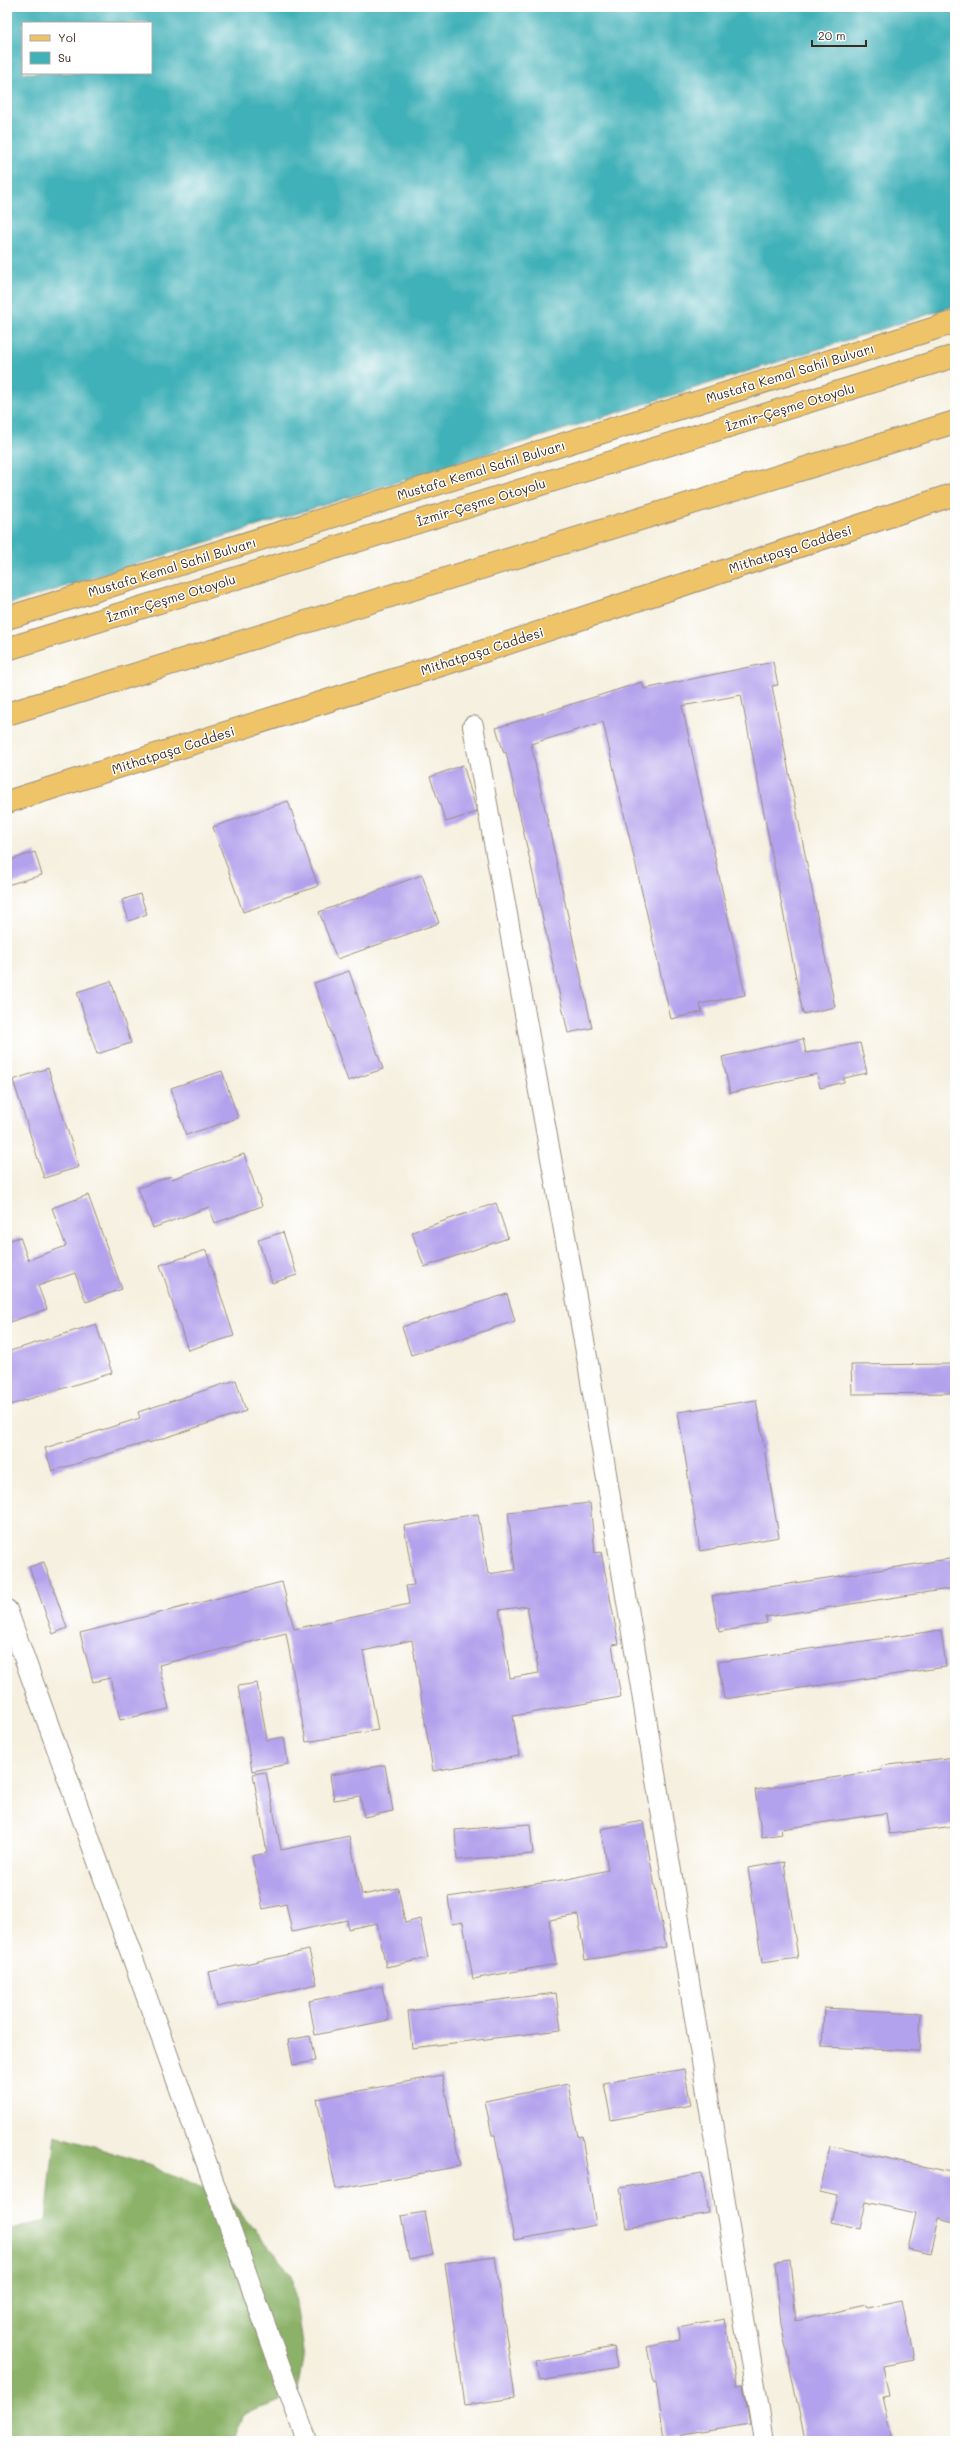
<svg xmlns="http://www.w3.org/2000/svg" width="962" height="2448" font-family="Mali,sans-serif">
<rect width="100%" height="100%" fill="#fff"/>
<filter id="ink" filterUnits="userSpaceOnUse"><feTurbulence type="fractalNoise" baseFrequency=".025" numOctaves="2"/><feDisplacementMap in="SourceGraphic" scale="8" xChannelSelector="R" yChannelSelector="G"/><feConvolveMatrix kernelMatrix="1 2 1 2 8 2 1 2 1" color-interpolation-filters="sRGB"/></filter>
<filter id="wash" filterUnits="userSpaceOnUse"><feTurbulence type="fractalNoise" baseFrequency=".012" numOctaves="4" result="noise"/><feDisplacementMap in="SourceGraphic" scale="16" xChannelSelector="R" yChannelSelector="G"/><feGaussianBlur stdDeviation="0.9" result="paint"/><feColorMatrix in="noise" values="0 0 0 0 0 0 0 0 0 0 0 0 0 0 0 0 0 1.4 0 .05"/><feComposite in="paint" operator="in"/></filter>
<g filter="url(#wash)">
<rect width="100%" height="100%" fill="#f5f0df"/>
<path fill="#8bb268" stroke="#636e43" d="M55 2135 152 2165 165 2173 225 2195 292 2275 304 2359 297 2395 244 2414 233 2441H7V2230L46 2221Z"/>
<path fill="#41b1b8" stroke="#3e6e6b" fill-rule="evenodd" d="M7 7H955V306L7 605ZM23 23H151V73H23Z"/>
<g id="blocks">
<path fill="#b2a1ec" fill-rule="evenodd" d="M773 662 778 685 772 686 835 1007 803 1014 741 695 682 706 745 995 700 1004 702 1012 671 1019 603 722 531 744 592 1028 568 1033 506 752 504 753 496 728 642 682 644 689Z
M463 765 477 812 446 822 430 777Z
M288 801 318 886 243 912 213 827Z
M35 852 42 875 7 885V861Z
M422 875 439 923 337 959 319 912Z
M140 894 147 914 129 921 122 900Z
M349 971 383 1069 348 1081 314 983Z
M111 981 131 1043 97 1054 77 992Z
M803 1039 806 1053 860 1043 867 1073 844 1078V1082L820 1088 817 1074 730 1093 722 1057Z
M48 1068 79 1167 44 1178 13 1080Z
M222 1071 238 1118 186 1135 171 1088Z
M244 1154 262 1206 215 1223 209 1207 153 1228 138 1188 171 1176 172 1179Z
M88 1195 122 1289 86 1302 75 1273 38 1286 47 1309 7 1323V1241L20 1237 28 1260 66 1246 52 1208Z
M496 1203 508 1238 424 1267 412 1232Z
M283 1232 297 1275 272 1283 258 1240Z
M206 1250 234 1336 188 1350 160 1265Z
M507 1294 515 1321 411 1355 402 1327Z
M96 1324 112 1373 7 1406V1352Z
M955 1364V1393L852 1394 851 1365Z
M236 1380 246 1411 149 1443 148 1442 52 1471 45 1448 140 1418 138 1412Z
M756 1400 779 1537 700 1551 678 1412Z
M590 1503 595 1553 601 1552 619 1644 612 1645 621 1697 513 1716 519 1756 433 1771 412 1640 363 1651 378 1730 306 1742 286 1633 159 1665 169 1709 120 1720 110 1678 93 1682 80 1633 282 1582 294 1629 409 1604 406 1586 414 1585 404 1526 478 1514 488 1574 515 1570 508 1512ZM527 1606 539 1673 510 1678 499 1610Z
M955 1558V1588L766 1617 767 1623 719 1632 712 1596Z
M44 1562 67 1628 53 1634 29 1567Z
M941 1630 946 1667 724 1699 718 1662Z
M257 1683 267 1740 284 1737 288 1764 252 1771 238 1686Z
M955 1757V1826L889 1834 886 1813 781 1829 782 1834 762 1837 755 1790 882 1770 881 1766Z
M385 1765 393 1811 364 1817 360 1796 334 1800 330 1775Z
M266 1772 281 1850 349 1836 362 1895 398 1888 405 1923 420 1919 428 1958 386 1967 377 1923 348 1929 347 1920 292 1932 286 1904 263 1909 252 1856 267 1853 253 1774Z
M643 1821 666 1947 585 1960 578 1915 549 1920 556 1964 473 1979 463 1922 452 1924 448 1897 568 1879 608 1870 601 1829Z
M530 1824 533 1854 457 1860 455 1830Z
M784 1862 798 1958 762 1963 748 1868Z
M309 1950 317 1984 217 2007 209 1972Z
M382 1986 389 2020 315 2035 309 2001Z
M556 1993 561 2030 412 2048 408 2011Z
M824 2008 921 2013 919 2051 822 2047Z
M310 2036 315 2061 293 2065 288 2040Z
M684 2069 691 2105 611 2120 604 2083Z
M442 2075 460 2166 336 2189 317 2099Z
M568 2084 578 2137 582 2136 596 2225 514 2240 495 2135H492L485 2101Z
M830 2146 955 2173V2222L939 2218 931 2254 908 2249 916 2213 866 2202 860 2229 831 2222 837 2196 820 2192Z
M702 2173 709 2213 627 2228 620 2188Z
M425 2212 433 2255 409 2260 401 2216Z
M495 2256 515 2398 465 2405 445 2263Z
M790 2260 796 2321 866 2305 867 2307 902 2300 914 2360 883 2366 889 2396 883 2397 893 2441H805L781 2324 775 2262Z
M725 2319 737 2385 743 2384 750 2424 664 2438 656 2382 654 2383 647 2347 680 2340 677 2328Z
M613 2347 617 2367 540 2381 536 2362Z"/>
</g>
</g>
<g filter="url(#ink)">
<use href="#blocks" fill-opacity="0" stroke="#988d7e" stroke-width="1"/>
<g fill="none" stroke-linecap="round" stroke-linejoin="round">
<defs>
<path id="minor" d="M473 726 588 1363 764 2441
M7 1610 307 2441"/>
<path id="major" d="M7 618 955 322
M7 802 463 658 955 494"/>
<path id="highway" d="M7 649 955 356
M7 714 955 422"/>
</defs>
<use href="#minor" stroke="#988d7e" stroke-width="22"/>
<use href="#major" stroke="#988d7e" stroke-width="24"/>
<use href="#highway" stroke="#988d7e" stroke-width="24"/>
<use href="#minor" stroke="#fff" stroke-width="20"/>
<use href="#major" stroke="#efc469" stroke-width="22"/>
<use href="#highway" stroke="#efc469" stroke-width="22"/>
</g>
</g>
<g text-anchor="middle" stroke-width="3" stroke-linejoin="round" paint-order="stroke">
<g font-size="13" fill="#3b2a1e" stroke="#fff">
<text transform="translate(790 373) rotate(-17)" y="5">Mustafa Kemal Sahil Bulvarı</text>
<text transform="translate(790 407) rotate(-17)" y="5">İzmir-Çeşme Otoyolu</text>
<text transform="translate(481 470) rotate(-17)" y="5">Mustafa Kemal Sahil Bulvarı</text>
<text transform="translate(481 502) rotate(-17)" y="5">İzmir-Çeşme Otoyolu</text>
<text transform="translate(790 549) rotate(-18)" y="5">Mithatpaşa Caddesi</text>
<text transform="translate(172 567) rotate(-17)" y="5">Mustafa Kemal Sahil Bulvarı</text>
<text transform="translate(171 598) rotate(-17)" y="5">İzmir-Çeşme Otoyolu</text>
<text transform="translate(482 651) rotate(-18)" y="5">Mithatpaşa Caddesi</text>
<text transform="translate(173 750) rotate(-18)" y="5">Mithatpaşa Caddesi</text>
</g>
</g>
<rect width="962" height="2448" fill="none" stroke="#fff" stroke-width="24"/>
<rect x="22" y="22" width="130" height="52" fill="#ffffff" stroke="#b1aaa5"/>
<rect x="30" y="35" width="20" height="6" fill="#efc469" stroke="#b1aaa5"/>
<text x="58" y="42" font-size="12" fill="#3b2a1e">Yol</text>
<rect x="30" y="52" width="20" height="12" fill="#41b1b8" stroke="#b1aaa5"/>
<text x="58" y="62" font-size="12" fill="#3b2a1e">Su</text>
<path d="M812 40v6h54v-6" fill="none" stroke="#3b2a1e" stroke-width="2"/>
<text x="818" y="40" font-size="12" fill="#3b2a1e" stroke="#ffffff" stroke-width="3" paint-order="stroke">20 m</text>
</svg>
